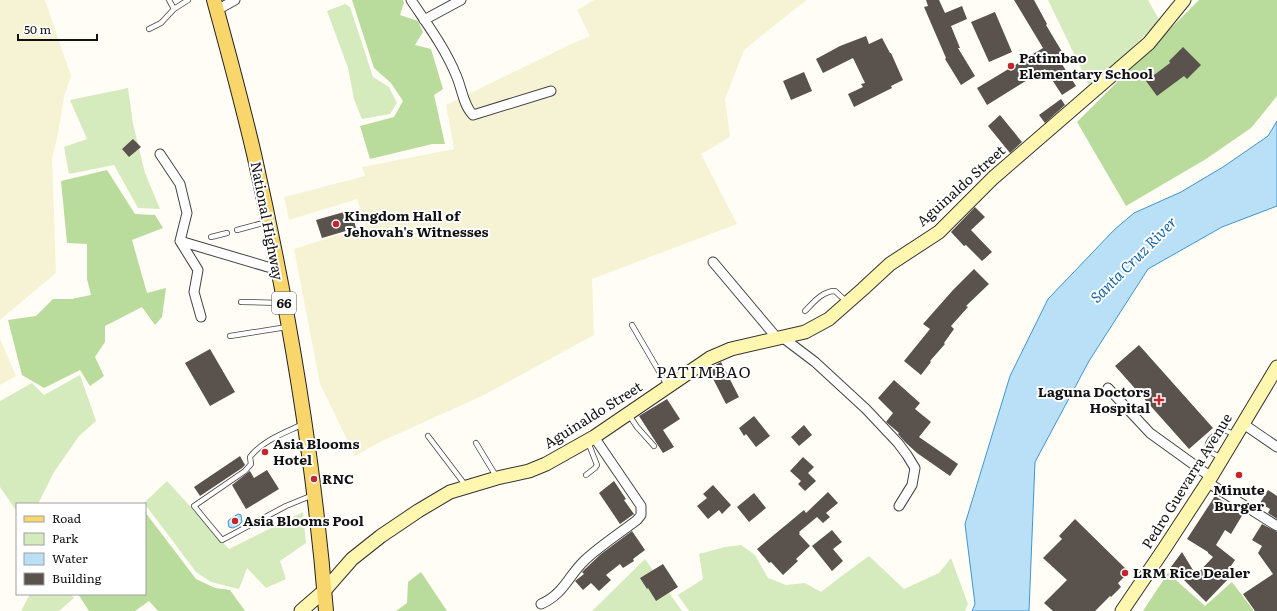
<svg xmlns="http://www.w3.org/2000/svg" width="1277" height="611" font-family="Literata,serif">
<rect width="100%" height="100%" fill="#fffdf5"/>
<path fill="#f6f3d4" d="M0 0H45L71 76 64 97 58 134 52 158 56 273 0 320Z
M594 0H807L796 8 744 50 725 99 730 137 701 154 737 224 592 279 594 335 484 395 378 443 355 456 320 384 294 249 366 226 357 199 289 220 284 197 365 176 362 167 454 149 446 105 567 46 590 36 577 10Z
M0 339 16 376 0 385Z"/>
<path fill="#d5ebbd" d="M1048 0H1148L1160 21 1090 87Z
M345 4 350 7 373 77 389 87 397 103 390 114 362 119 354 99 348 68 327 11Z
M128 88 133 124 145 173 160 209 138 208 114 165 69 174 64 147 87 139 70 100Z
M80 375 96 421 79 436 54 472 38 504H17V512L0 487V401L32 383 44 395Z
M167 481 229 549 303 512 306 543 280 561 286 579 266 588 247 568 239 589 211 582 196 572 144 503Z
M741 545 755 555 768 578 786 585 805 583 821 592 843 575 869 556 904 589 939 573 951 558 968 604 965 611H689L678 595 703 579 699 554 725 547Z
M645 559 682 611H592Z
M30 594H71L74 598 59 611H21Z"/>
<path fill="#b9dc9c" d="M352 0H403L404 3 400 15 418 21 423 32 415 45 431 49 443 89 434 95 445 144H432L370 159 360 126 394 117 403 101 391 83 374 68Z
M1199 0H1277V96L1251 128 1206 159 1126 206 1077 122Z
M107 170 135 214 155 215 163 228 132 240 147 293 166 288 162 317 155 325 142 307 105 326V342L95 357 104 376 90 386 80 370 44 388 22 375 8 320 36 316 53 299H72L91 295 87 279V244L67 243 61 181Z
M145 512 196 579 215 588 230 590 245 611H158L149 601 135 611H89L78 594H145Z
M421 572 447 611H396L407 603 408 582Z
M1168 573 1205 606 1232 582 1254 611H1143Z"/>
<path fill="#b9e0f7" stroke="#3f96cf" d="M1277 121V206L1222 227 1148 269 1089 361 1035 462 1029 611H972L975 604 965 524 1010 376 1048 299 1115 229 1134 213 1181 192 1223 167 1268 136Z
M238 514 241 515 242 522 239 525 233 528 229 527 228 522 229 520Z"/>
<path fill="#5a524d" d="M926 0H939L945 13 962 6 967 19 951 26 960 48H958L975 76 961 85 945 59 946 58 924 7 928 6Z
M1014 0H1034L1047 24 1046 25 1064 55 1058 58 1076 86 1062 95 1045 69 987 105 977 88 1043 48Z
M995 12 1012 52 989 62 971 22Z
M866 36 869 44 882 38 890 53H891L903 80 891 86 892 88 854 107 848 94 863 87 861 84 865 83 853 58 823 73 816 59 840 46Z
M1183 47 1201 65 1187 79 1184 76 1157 96 1146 81 1170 63 1169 61Z
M804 72 812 91 791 100 783 81Z
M1061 99 1065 105 1045 123 1039 115Z
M1000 115 1022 142 1010 153 988 126Z
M133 139 141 147 129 157 122 149Z
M975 207 985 217 971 230 992 252 982 261 966 245 964 246 951 232Z
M351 210 356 228 322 238 316 220Z
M974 269 989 284 966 306 968 307 951 326 954 329 944 343 945 344 930 361 931 362 921 375 904 361 930 329 923 324 953 290Z
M1139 345 1213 428 1189 449 1115 366Z
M210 349 235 392 210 406 185 363Z
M721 362 739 397 726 404 708 369Z
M894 380 920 403 915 409 931 422 919 437 958 464 950 476 917 453 905 442 898 434 899 433 886 422 893 413 878 398Z
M667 399 680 419 663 430 674 447 663 453 639 416Z
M754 416 770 436 756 447 746 434 744 436 739 428Z
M804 425 812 435 799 446 791 437Z
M240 456 245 465 242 468 200 496 194 487Z
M803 457 814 467 808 473 816 481 805 491 798 484 801 481 790 471Z
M267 470 279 489 246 509 232 485 250 471 254 478Z
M614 481 626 499 624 500 634 514 620 524 599 493Z
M713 485 731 505 722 514 719 510 708 519 697 506 707 498 703 494Z
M1268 490 1277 496V519L1268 513 1270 509 1260 503Z
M828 492 838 503 826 513 830 517 823 523 817 517 799 532 800 533 799 534 810 546 796 559 798 561 783 575 771 562 769 563 757 549 804 510 806 513Z
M754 493 766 508 749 522 737 507Z
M1215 496 1243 514 1231 534 1225 530 1216 545 1235 560 1226 573 1230 577 1206 602 1171 567 1182 552 1196 575 1213 557 1208 553V552L1187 539Z
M1075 519 1129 572 1118 583 1121 587 1111 597 1110 596 1095 611H1053L1044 603 1067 580 1043 558 1062 539 1059 536Z
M1262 524 1277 532V611H1255L1243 594 1273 574 1258 553 1262 546 1252 540Z
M832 530 842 542 833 549 843 561 832 571 812 546Z
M632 531 645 550 633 559 634 561 623 568 620 564 606 575 611 580 599 591 591 583 583 590 575 581 584 574 582 572 584 570 601 554Z
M663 564 678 587 656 601 648 588 647 589 640 578Z"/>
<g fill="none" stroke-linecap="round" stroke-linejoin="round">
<defs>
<path id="lane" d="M169 0 174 9
M149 29 161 23 174 9 188 0
M237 230 267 222
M211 237 227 233
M241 302 282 303
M805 311C813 303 822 291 835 291L847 302
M632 325 667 385
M230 336 287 327
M629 415 637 427 654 446
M303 424C285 433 263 440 250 457L251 464 245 471 194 506 222 540 286 506 313 495
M428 436 466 486
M476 443 496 476
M1222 458 1208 451C1205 440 1216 433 1224 430L1234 434
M586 475 595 468 597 465 588 442"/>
<path id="street" d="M411 0C427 24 445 48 456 75 462 88 463 105 473 115L551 91
M217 10 235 0
M424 20 461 0
M160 154 180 184 187 213 180 241 198 270 194 292 201 317
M180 241 278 270
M713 262 777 338
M782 337 815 362 866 409 898 443 907 455 915 468 912 485 899 506
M1108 388 1150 433 1211 477
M1242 423 1277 447
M1207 482 1277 526
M541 604C564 594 568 576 585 560 601 545 620 533 637 520L641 515V506L594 437"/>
<path id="secondary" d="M301 611 324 591 352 559 381 536 418 511 450 492 497 478 529 471 546 464 594 437 710 358 731 349 805 332 829 319 863 289 890 264 939 232 993 178 1149 43 1184 0
M1122 611 1164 549 1211 477 1277 367"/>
<path id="primary" d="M214 0C228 51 242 103 254 154 288 305 314 457 326 611"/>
</defs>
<use href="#lane" stroke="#444" stroke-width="6"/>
<use href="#street" stroke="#444" stroke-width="11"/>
<use href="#secondary" stroke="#333" stroke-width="15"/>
<use href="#primary" stroke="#222" stroke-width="16"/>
<use href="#lane" stroke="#fff" stroke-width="4.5"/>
<use href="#street" stroke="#fff" stroke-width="9"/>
<use href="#secondary" stroke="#fff6b0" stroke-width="13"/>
<use href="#primary" stroke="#f9d66b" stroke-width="14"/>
</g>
<g fill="#c4262e" stroke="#fff" stroke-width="1.5">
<circle cx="1011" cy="66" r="4"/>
<circle cx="336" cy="224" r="4"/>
<path d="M1157 394h4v4h4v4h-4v4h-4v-4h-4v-4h4z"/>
<circle cx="265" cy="452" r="4"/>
<circle cx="1239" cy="475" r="4"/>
<circle cx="314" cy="479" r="4"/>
<circle cx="235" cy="521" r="4"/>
<circle cx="1125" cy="573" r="4"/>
</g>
<g text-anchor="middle" stroke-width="4" stroke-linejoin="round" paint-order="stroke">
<rect fill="#fff" stroke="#585858" stroke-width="1" x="272" y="292" width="24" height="22" rx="3"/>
<g font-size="13" font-weight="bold" fill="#111">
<text x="284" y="308">66</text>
</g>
<g font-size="14" font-weight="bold" fill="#111" stroke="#fff" text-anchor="start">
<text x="1019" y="63">Patimbao<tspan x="1019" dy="16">Elementary School</tspan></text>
<text x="344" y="221">Kingdom Hall of<tspan x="344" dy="16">Jehovah's Witnesses</tspan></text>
<text x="1150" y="397" text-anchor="end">Laguna Doctors<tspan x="1150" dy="16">Hospital</tspan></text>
<text x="273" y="449">Asia Blooms<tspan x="273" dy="16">Hotel</tspan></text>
<text x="322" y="484">RNC</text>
<text x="1239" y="495" text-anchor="middle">Minute<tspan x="1239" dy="16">Burger</tspan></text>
<text x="243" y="526">Asia Blooms Pool</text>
<text x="1133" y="578">LRM Rice Dealer</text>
</g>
<g font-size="14" fill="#111" stroke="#fff">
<text transform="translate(961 186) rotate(-42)" y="5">Aguinaldo Street</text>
<text transform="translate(267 221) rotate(79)" y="5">National Highway</text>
<text transform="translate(593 415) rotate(-32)" y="5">Aguinaldo Street</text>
<text transform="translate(1187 481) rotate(-58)" y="5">Pedro Guevarra Avenue</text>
</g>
<g font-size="15" font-style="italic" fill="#1768a6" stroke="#fff">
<text transform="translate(1134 260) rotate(-45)" y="5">Santa Cruz River</text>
</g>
<g font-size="16" letter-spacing="1" fill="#111" stroke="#fff">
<text x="704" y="378">PATIMBAO</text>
</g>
</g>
<rect x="16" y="503" width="130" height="92" fill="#ffffff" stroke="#a0a0a0"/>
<rect x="24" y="516" width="20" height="6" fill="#f9d66b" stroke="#a0a0a0"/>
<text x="52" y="523" font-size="12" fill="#111111">Road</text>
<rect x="24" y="533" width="20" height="12" fill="#d5ebbd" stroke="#a0a0a0"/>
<text x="52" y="543" font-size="12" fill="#111111">Park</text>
<rect x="24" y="553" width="20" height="12" fill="#b9e0f7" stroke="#a0a0a0"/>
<text x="52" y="563" font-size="12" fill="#111111">Water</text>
<rect x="24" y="573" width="20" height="12" fill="#5a524d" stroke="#a0a0a0"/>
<text x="52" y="583" font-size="12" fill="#111111">Building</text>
<path d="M18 34v6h79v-6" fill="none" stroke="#111111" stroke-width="2"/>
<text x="24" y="34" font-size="12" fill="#111111" stroke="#ffffff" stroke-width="3" paint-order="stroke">50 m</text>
</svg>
